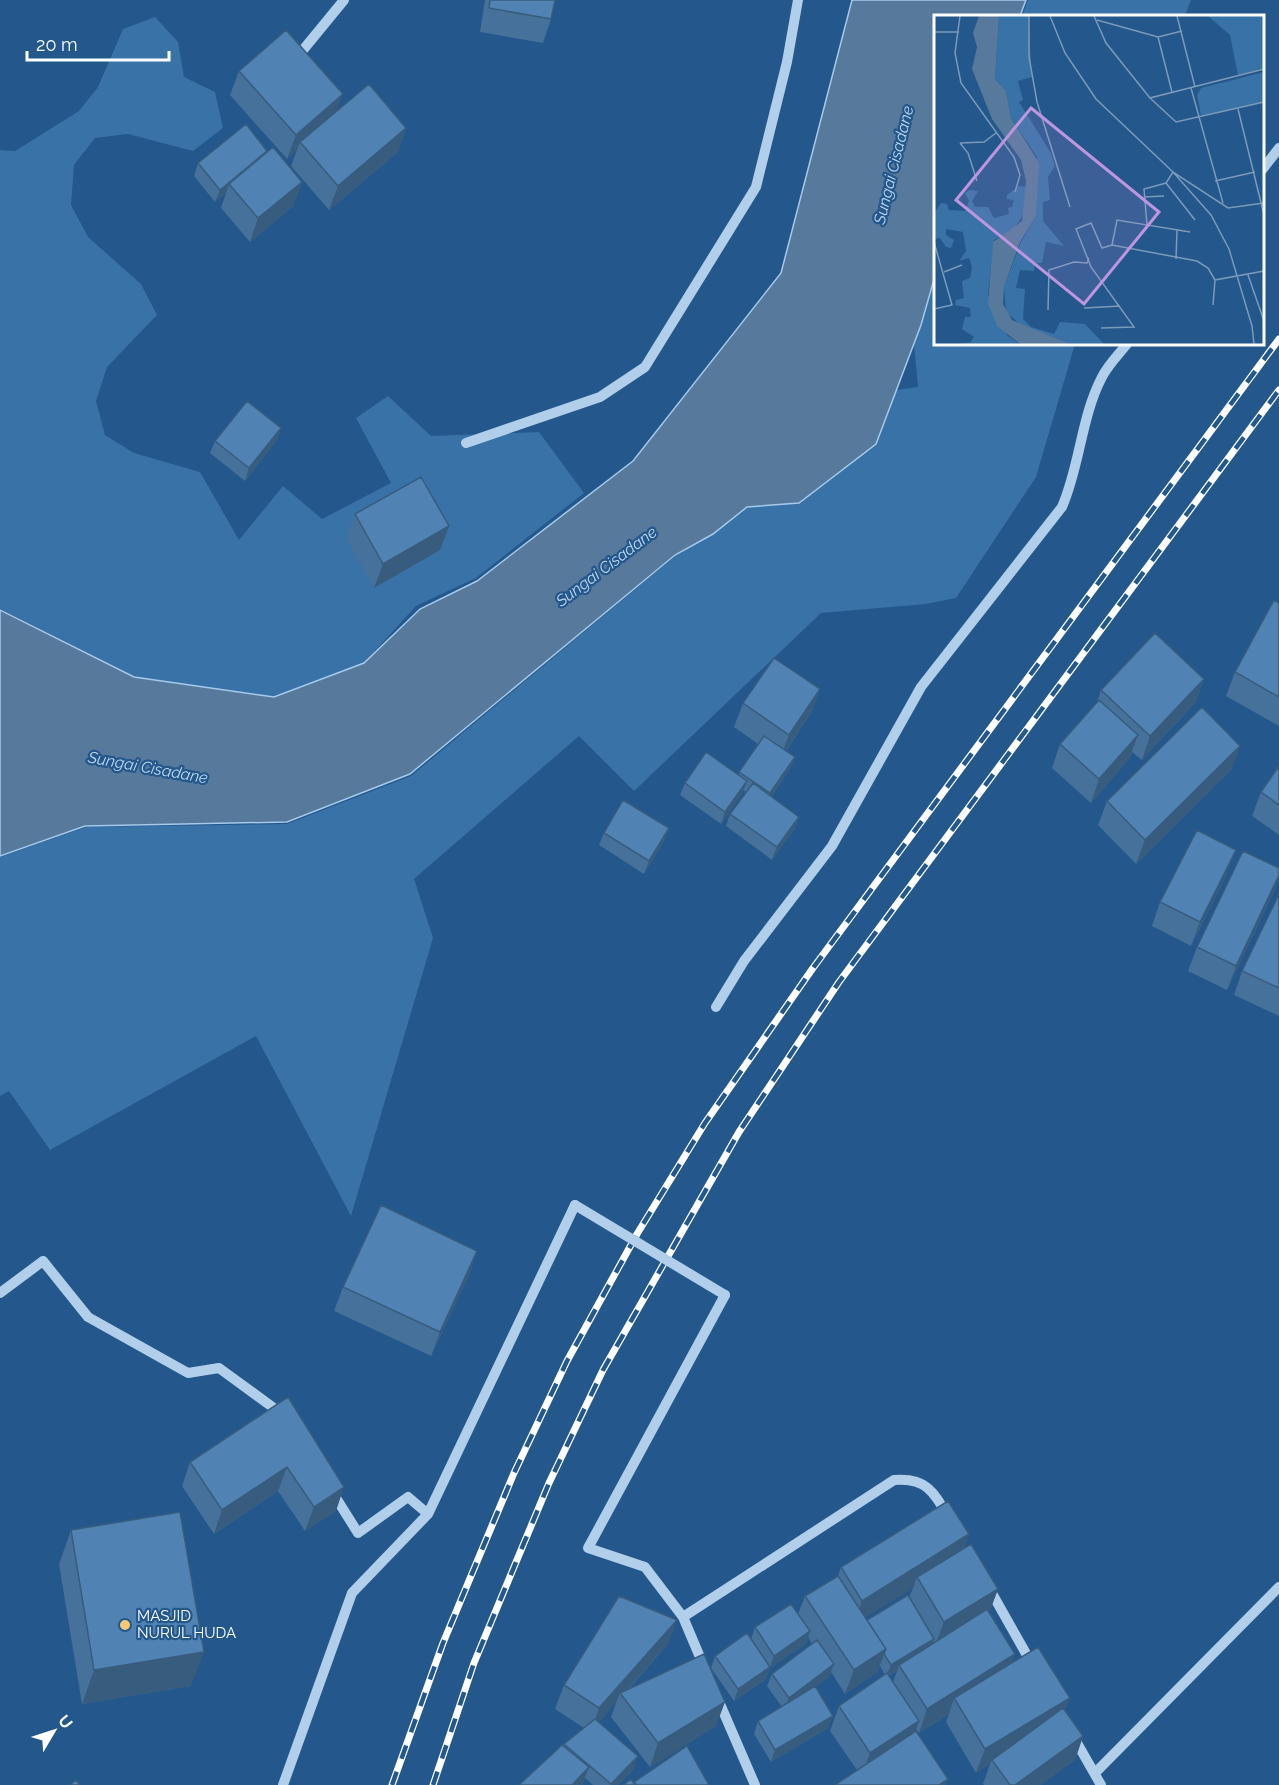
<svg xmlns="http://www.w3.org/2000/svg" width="1279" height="1785" font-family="Raleway,sans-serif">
<rect width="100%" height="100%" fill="#24578b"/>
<path fill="#3872a7" d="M1028 0H1191L1185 16H1022Z
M155 17 178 42 184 77 215 92 223 128 193 151 128 134 95 138 74 165 71 205 88 237 141 284 157 315 107 367 96 401 105 435 134 453 200 472 239 540 283 486 322 519 391 483 356 418 388 396 431 436 539 432 584 493 476 578 416 606 364 663 274 697 134 677 0 609V150L15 151 79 111 98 87 123 29Z
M935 276 936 344H1075L1036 477 956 598 926 604 821 613 634 791 579 736 414 879 433 938 351 1216 256 1036 50 1150 9 1091 0 1096V857L86 827 287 824 411 776 675 556 713 534 896 390 918 387 914 344Z"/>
<path fill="#56799c" stroke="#a5caeb" stroke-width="1.5" d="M852 0H1026L1020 16H936L935 276 921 325 876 444 799 503 747 507 713 534 675 555 410 774 287 822 85 826 0 856V610L134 677 274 697 364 663 420 609 477 581 633 461 781 273Z"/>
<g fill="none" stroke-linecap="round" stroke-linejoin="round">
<path stroke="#b1ceea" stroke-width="10" d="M303 50 344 0
M1262 170 1279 148
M466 443 600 397 645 367 756 187 787 62 798 0
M716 1007 744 961 832 846 921 687 1062 507C1080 466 1081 417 1102 377 1108 365 1119 354 1127 344
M0 1293 43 1261 88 1317 188 1373 219 1368 282 1414
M331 1490 358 1533 408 1497 428 1514
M989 1588 1033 1666
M683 1617 894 1480C926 1477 934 1492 948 1517
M705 1669 683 1617 645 1567 588 1548 725 1295
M717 1697 755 1785
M1073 1736 1101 1785
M1095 1773 1279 1587
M283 1785 352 1593 428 1514 575 1205"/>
<defs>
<path id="rail" d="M392 1785 443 1643 514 1473 567 1361 637 1234 705 1123 813 968 1279 339
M433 1785 474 1663 549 1483 603 1370 739 1132 839 982 1279 390"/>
</defs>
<use href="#rail" stroke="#fff" stroke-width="7"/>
<use href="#rail" stroke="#24578b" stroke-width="4.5" stroke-dasharray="14" stroke-linecap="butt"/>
<path stroke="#b1ceea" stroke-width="10" d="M575 1205 725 1295"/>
</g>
<path fill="#45719a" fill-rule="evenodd" d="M485 0H555L551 19 543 43 480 32Z
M239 71 336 111 406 128 398 152 329 210 291 166 297 150 287 159 230 95Z
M267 151 302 182 293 206 250 242 221 208 226 193 215 202 194 176 198 163Z
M281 428 277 440 245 481 210 453 215 441Z
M355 514 449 526 440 550 374 588 346 538Z
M1279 603V726L1226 696 1235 672Z
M1204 679 1195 703 1142 760 1132 752 1129 759 1091 803 1052 768 1060 744 1097 702 1101 690Z
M820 689 811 713 786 751 795 757 790 769 771 797 799 817 794 830 772 860 726 826 730 814 746 792 743 790 742 794 721 824 680 795 685 783 738 775 758 744 734 727 743 703Z
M1240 746 1231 770 1136 864 1098 825 1107 801Z
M1279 766V835L1252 816 1261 792Z
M669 828 664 841 644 874 599 845 604 833Z
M1279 868V877L1273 894 1227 990 1188 971 1197 947Z
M1227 874 1191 946 1152 926 1160 902Z
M1279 894V1016L1234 995 1242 971Z
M477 1251 469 1275 431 1356 334 1311 343 1287Z
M288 1397 336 1511 305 1531 278 1491 214 1534 182 1486 190 1462Z
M71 1530 191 1686 82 1704 59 1564Z
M969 1534 964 1548 998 1589 989 1613 1011 1663 1070 1698 1065 1710 1083 1736 1075 1760 1040 1785H984L983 1784 990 1764 976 1773 946 1722 949 1714 919 1733 916 1729 915 1731 857 1770 830 1731 839 1706 885 1675 880 1666 877 1673 845 1694 831 1672 829 1677 815 1687 828 1728 771 1762 754 1734 758 1721 782 1707 767 1686 772 1674 812 1644 808 1637 806 1644 770 1668 766 1679 734 1701 711 1668 715 1656 751 1639 755 1627 798 1614 805 1596 838 1576 841 1567ZM913 1588 909 1597 867 1620 865 1617ZM897 1671 893 1682 889 1676Z
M668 1644 629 1689 716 1726 650 1767 611 1717 616 1703 599 1722 634 1769 618 1785H593L585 1778 582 1785 563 1745 564 1744 584 1728 555 1709 564 1685Z"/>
<path fill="#385c7d" d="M343 94 334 118 300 142 297 150 287 159 296 135Z
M406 128 398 152 329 210 338 186Z
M267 151 233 188 229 184 226 193 215 202 220 190Z
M302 182 293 206 250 242 258 218Z
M281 428 277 440 245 481 249 468Z
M449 526 440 550 374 588 383 564Z
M1204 679 1195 703 1142 760 1150 736Z
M820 689 811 713 780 759 789 735Z
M1138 735 1129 759 1091 803 1099 779Z
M1240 746 1231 770 1136 864 1145 840Z
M795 757 790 769 765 805 770 793Z
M747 781 742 794 721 824 725 812Z
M799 817 794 830 772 860 777 847Z
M669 828 664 841 644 874 649 861Z
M1236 850 1227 874 1191 946 1200 922Z
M1279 875 1273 894 1227 990 1236 966Z
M477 1251 469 1275 431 1356 440 1332Z
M287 1467 278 1491 214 1534 222 1510Z
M344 1487 336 1511 305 1531 314 1507Z
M969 1534 960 1558 917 1577 913 1588 853 1625 862 1601Z
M998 1589 989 1613 935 1646 944 1622Z
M677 1620 668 1644 622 1696 620 1693 616 1703 591 1732 599 1708Z
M810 1631 806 1644 770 1668 766 1679 734 1701 738 1689 770 1667 774 1656Z
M934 1639 930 1651 899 1665 897 1671 886 1677 891 1665Z
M886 1649 877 1673 845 1694 854 1670Z
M204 1652 191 1686 82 1704 94 1670Z
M1015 1654 1006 1678 954 1698 949 1714 919 1733 927 1709Z
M834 1664 829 1677 784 1710 789 1698Z
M1070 1698 1061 1722 992 1760 990 1764 976 1773 985 1749Z
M725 1702 716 1726 650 1767 658 1743Z
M833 1716 828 1728 771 1762 775 1750Z
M919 1721 910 1745 861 1778 870 1753Z
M1083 1736 1075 1760 1040 1785H1015Z
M638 1756 634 1769 618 1785H610Z
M589 1767 582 1785H572Z
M948 1779 945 1785H939Z"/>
<path fill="#5083b3" stroke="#385c7d" stroke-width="1.5" d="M490 0H555L551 19 489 8Z
M286 30 343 94 296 135 239 71Z
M369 84 406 128 338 186 300 142Z
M246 124 267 151 220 190 198 163Z
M273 147 302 182 258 218 229 184Z
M247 401 281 428 249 468 215 441Z
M421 477 449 526 383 564 355 514Z
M1274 600 1279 603V697L1235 672Z
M1155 633 1204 679 1150 736 1101 690Z
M774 658 820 689 789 735 743 703Z
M1099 700 1138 735 1099 779 1060 744Z
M1202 707 1240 746 1145 840 1107 801Z
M764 736 795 757 770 793 739 772Z
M706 752 747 781 725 812 685 783Z
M1279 766V805L1261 792Z
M753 783 799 817 777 847 730 814Z
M623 800 669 828 649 861 604 833Z
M1197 830 1236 850 1200 922 1160 902Z
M1243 851 1279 868V875L1236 966 1197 947Z
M1279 894V988L1242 971Z
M381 1205 477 1251 440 1332 343 1287Z
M288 1397 344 1487 314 1507 287 1467 222 1510 190 1462Z
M948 1501 969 1534 862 1601 841 1567Z
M180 1512 204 1652 94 1670 71 1530Z
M971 1544 998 1589 944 1622 917 1577Z
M838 1576 886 1649 854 1670 805 1596Z
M908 1595 934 1639 891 1665 884 1654 886 1649 867 1620Z
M619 1596 677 1620 599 1708 564 1685Z
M791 1604 810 1631 774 1656 755 1627Z
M987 1609 1015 1654 927 1709 899 1665Z
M747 1633 770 1667 738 1689 715 1656Z
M817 1640 834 1664 789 1698 772 1674Z
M1038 1647 1070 1698 985 1749 954 1698Z
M704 1654 725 1702 658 1743 620 1693Z
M887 1673 919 1721 870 1753 839 1706Z
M815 1686 833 1716 775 1750 758 1721Z
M1063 1708 1083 1736 1015 1785H1010L992 1760Z
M595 1719 638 1756 611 1784 564 1744Z
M916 1731 948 1779 939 1785H835Z
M562 1745 589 1767 572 1785H519Z
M687 1746 709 1785H637L634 1782Z
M631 1779 635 1785H623Z
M76 1780 80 1785H70Z"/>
<circle fill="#f5c875" stroke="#24578b" stroke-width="2" cx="125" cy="1625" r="6"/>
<g text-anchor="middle" stroke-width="4.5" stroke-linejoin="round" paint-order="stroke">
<g font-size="15" fill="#fff" stroke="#24578b" text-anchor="start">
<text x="137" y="1621">MASJID<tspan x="137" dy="17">NURUL HUDA</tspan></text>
</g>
<g font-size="16" font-style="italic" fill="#bdd8f1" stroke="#24578b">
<text transform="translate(893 165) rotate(-76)" y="6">Sungai Cisadane</text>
<text transform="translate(606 566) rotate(-37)" y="6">Sungai Cisadane</text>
<text transform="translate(148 767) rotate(10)" y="6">Sungai Cisadane</text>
</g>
</g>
<g transform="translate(934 15)">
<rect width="330" height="330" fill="#24578b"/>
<path d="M65 1H94L98 62 84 66 89 85 85 87 117 138 121 151 114 162 116 185 109 187V206L130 231 112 227 108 248H101L100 256 86 255 82 273 91 274 89 304 97 312 120 319 126 307 151 309 170 329H136L88 311 72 297 70 272 87 227 102 201 103 142 77 103 72 76 61 64ZM274 1H330V53L304 60 296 20ZM330 57V87L267 101 263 80 267 73ZM85 171 92 172 91 197 79 215 60 225 54 280 73 320 85 329H25L37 327 40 322 28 314 31 302H37L36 293 21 290 22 285 30 283 28 266 36 263 38 252 35 243 25 246 32 236 29 217 12 214V220L20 225 17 233 12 232 6 223 0 224V198L7 188 13 189 15 195 31 196 35 186 31 178 36 175 44 176 38 186 41 192H54L60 203 75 199 74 193 78 192 80 185 73 184V180Z" fill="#3872a7"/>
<path d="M45 1H65L61 64 72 76 77 103 105 148 102 201 86 227 70 272 69 289 78 305 136 329H86L63 311 54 289 59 227 88 206 92 166 87 145 58 104 38 54 43 32 39 18Z" fill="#56799c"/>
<path fill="none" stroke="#7c9ab9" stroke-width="1.5" d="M26 1 21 38 27 68 80 142 86 160 81 177M95 1V42L103 87 136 192M116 1 131 38 162 84 239 157 277 200 295 234 318 311 320 329M160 1 172 28 216 83M243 1 261 72M163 5 224 22 248 16M0 17H25M224 22 238 77M330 54 216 83 242 107 330 87M257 73 289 188M304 94 330 200M26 128 34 138 43 166M26 128 50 127 62 118M281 166 321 157M232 168 261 205M210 182 230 181M213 210 210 174 232 168 239 157 294 193 330 188M0 227 18 290 0 294M178 230 183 205 256 217M242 244 243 215M10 257 28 250M314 260 330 306M279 290 281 265 330 256M150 293 186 291M114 295 115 255 140 247 153 248 155 243M167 313 200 312 157 252 142 214 157 208 168 233 178 230 263 246 274 253 281 265"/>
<path fill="#bd96df" fill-opacity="0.15" stroke="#bd96df" stroke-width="3" d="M97 93 225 197 150 289 22 185Z"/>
<rect width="330" height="330" fill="none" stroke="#fff" stroke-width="3"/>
</g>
<g transform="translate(54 1731) rotate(51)" stroke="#24578b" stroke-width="4.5" paint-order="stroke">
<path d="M0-4.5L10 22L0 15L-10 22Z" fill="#ffffff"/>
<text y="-9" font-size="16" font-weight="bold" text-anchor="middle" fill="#ffffff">U</text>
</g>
<path d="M27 51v9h142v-9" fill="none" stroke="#ffffff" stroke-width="3"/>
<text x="36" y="51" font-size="18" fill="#ffffff" stroke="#24578b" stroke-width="4.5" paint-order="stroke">20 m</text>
</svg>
